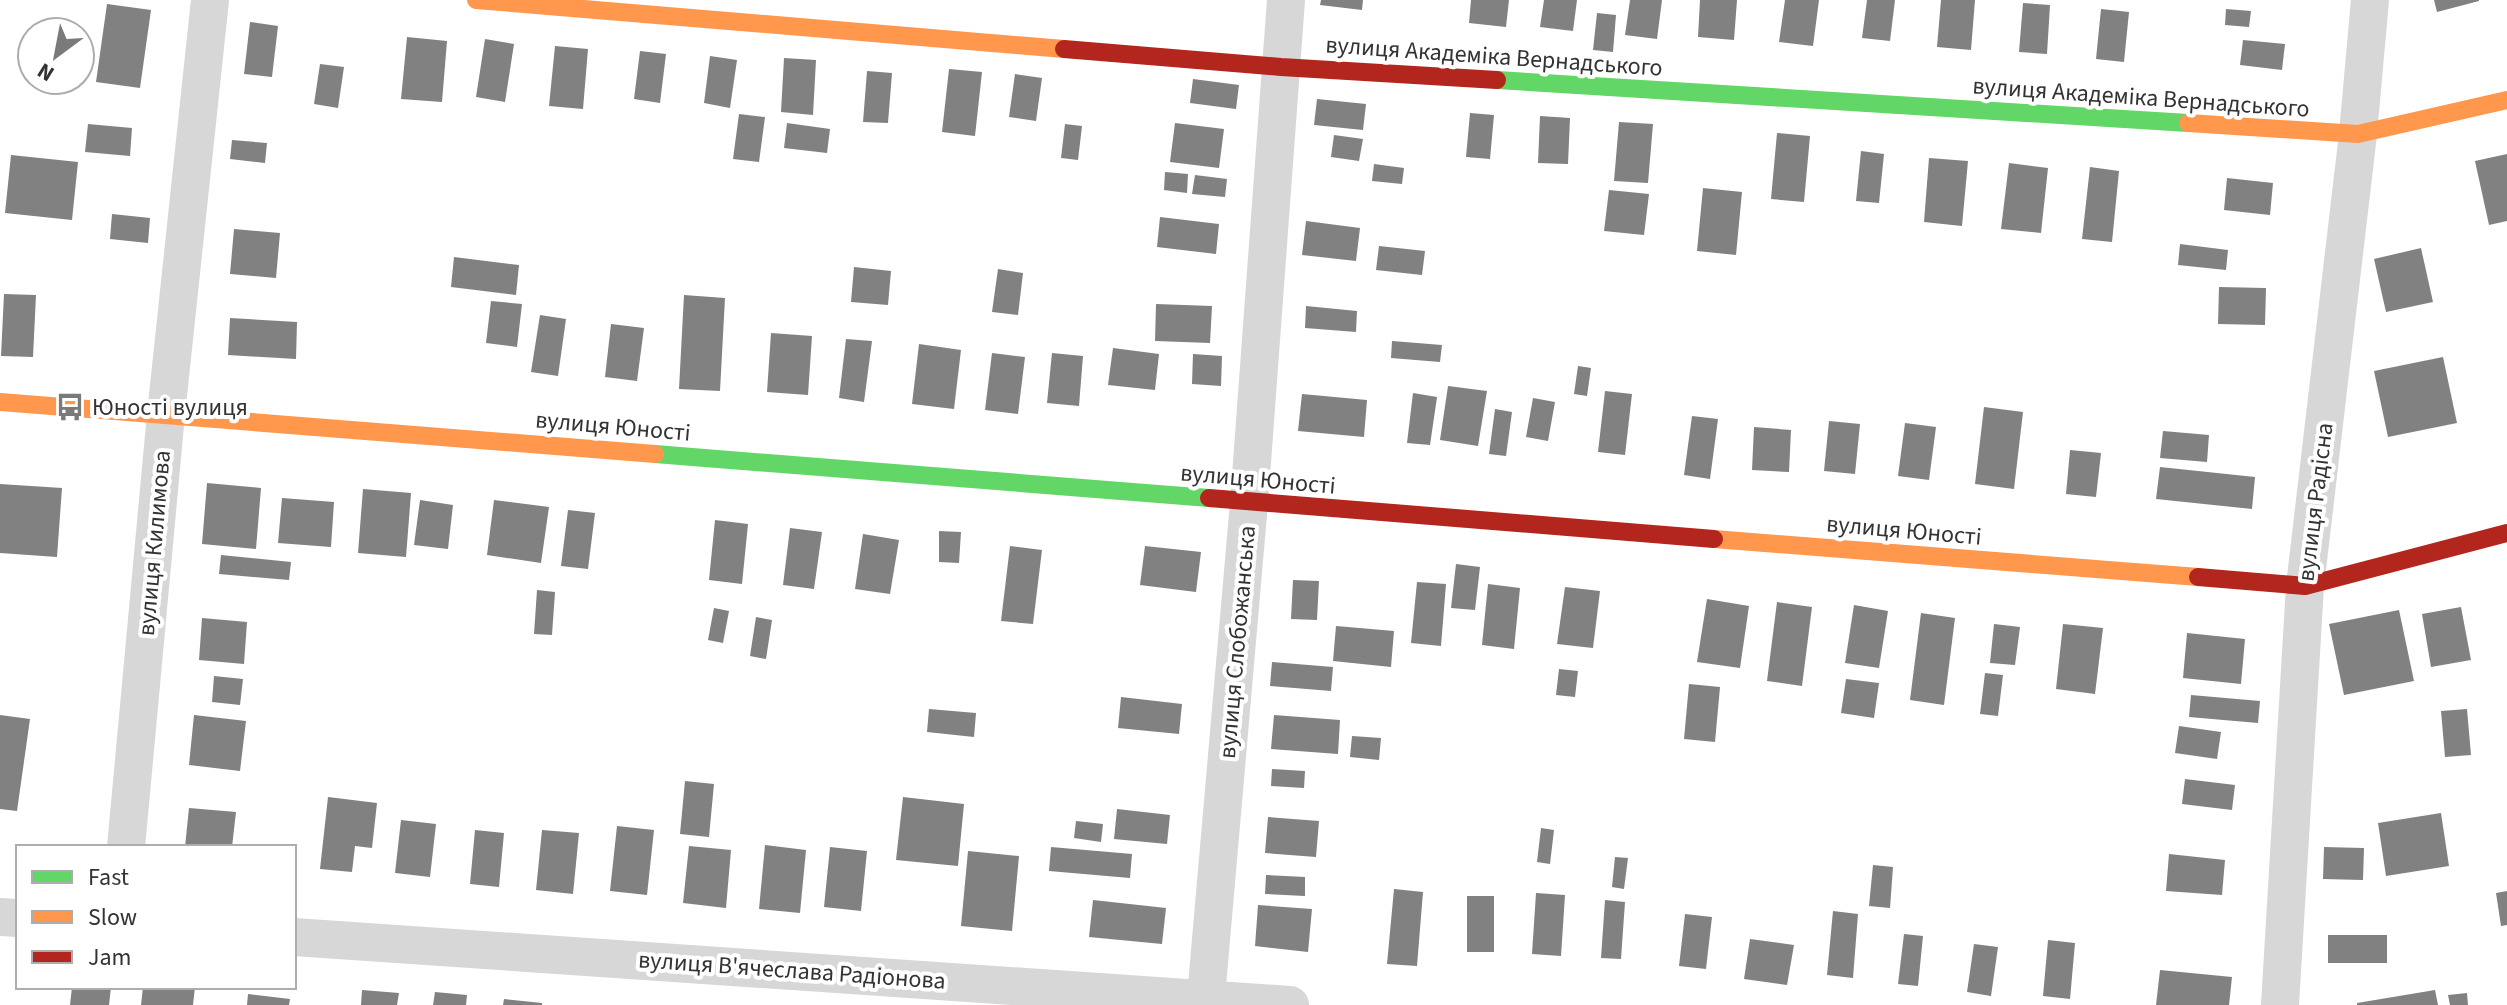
<svg xmlns="http://www.w3.org/2000/svg" width="2507" height="1005" font-family="'Source Sans 3',sans-serif">
<rect width="100%" height="100%" fill="#fff"/>
<path fill="#818181" d="M1321 0H1363L1362 10 1320 5Z
M1471 0H1509L1506 27 1469 23Z
M1544 0H1577L1573 31 1540 27Z
M1630 0H1662L1657 39 1625 35Z
M1700 0H1737L1734 40 1698 37Z
M1785 0H1819L1813 46 1779 42Z
M1867 0H1895L1890 41 1862 38Z
M1941 0H1975L1971 50 1937 47Z
M2434 0H2479V1L2437 12Z
M2023 3 2050 5 2047 54 2019 52Z
M107 4 151 10 140 88 96 82Z
M2101 9 2129 12 2124 62 2096 59Z
M2226 9 2251 11 2249 27 2225 25Z
M1597 13 1616 15 1613 52 1593 50Z
M250 22 278 26 272 77 244 74Z
M407 37 447 41 442 102 401 99Z
M485 39 514 44 505 102 476 97Z
M2243 40 2285 44 2282 70 2240 65Z
M555 46 588 49 583 109 549 106Z
M640 51 666 54 660 103 634 99Z
M710 56 737 60 730 108 704 103Z
M784 58 816 60 813 115 781 112Z
M320 64 344 67 338 108 314 104Z
M949 69 982 72 975 136 942 132Z
M867 71 892 73 888 123 863 122Z
M1015 74 1042 78 1036 121 1009 117Z
M1193 79 1239 85 1236 109 1190 103Z
M1317 99 1366 104 1363 130 1314 125Z
M1470 113 1494 115 1490 159 1466 157Z
M739 114 765 117 759 162 733 159Z
M1540 116 1570 118 1568 164 1538 163Z
M1619 122 1653 124 1648 183 1614 181Z
M787 123 830 129 827 153 784 148Z
M1175 123 1224 129 1219 168 1170 162Z
M88 124 132 128 130 156 85 152Z
M1065 124 1082 126 1078 160 1061 158Z
M1777 133 1810 136 1804 202 1771 199Z
M1334 135 1363 139 1359 161 1331 157Z
M232 140 267 143 265 163 230 159Z
M1861 151 1884 154 1879 203 1856 201Z
M2507 154V221L2489 225 2475 161Z
M11 155 78 162 72 220 5 213Z
M1929 158 1968 161 1962 226 1924 222Z
M2009 163 2048 168 2041 233 2001 229Z
M1374 164 1404 168 1402 184 1372 181Z
M2090 167 2119 171 2112 242 2082 239Z
M1165 172 1188 174 1187 193 1164 190Z
M1195 175 1227 179 1225 197 1192 194Z
M2227 178 2273 183 2270 215 2224 210Z
M1703 188 1742 192 1736 255 1697 251Z
M1609 190 1649 194 1644 235 1604 231Z
M112 214 150 218 148 243 110 239Z
M1160 217 1219 224 1216 254 1157 247Z
M1306 221 1360 228 1356 261 1302 255Z
M234 229 280 233 276 278 230 274Z
M2180 244 2228 250 2226 270 2178 265Z
M1379 246 1425 251 1422 275 1376 270Z
M2421 248 2433 302 2386 312 2374 259Z
M454 257 519 265 516 295 451 287Z
M854 267 891 271 888 305 851 302Z
M998 269 1023 273 1018 315 992 312Z
M2219 287 2266 288 2265 325 2218 324Z
M4 294 36 295 33 357 1 356Z
M684 295 725 298 720 391 679 389Z
M491 301 522 304 517 347 486 343Z
M1156 304 1212 306 1210 343 1155 341Z
M1306 306 1357 311 1356 332 1305 328Z
M540 315 566 319 558 376 531 372Z
M230 318 297 322 296 359 228 355Z
M611 324 644 328 637 381 605 377Z
M771 333 812 336 808 395 767 392Z
M846 339 872 341 864 402 839 398Z
M1392 341 1442 345 1440 362 1391 358Z
M919 344 961 350 954 409 912 404Z
M1113 348 1159 354 1155 390 1108 385Z
M992 353 1025 357 1018 414 985 410Z
M1052 353 1083 356 1079 406 1047 403Z
M1193 354 1222 356 1221 386 1192 384Z
M2443 357 2457 423 2388 437 2374 371Z
M1578 366 1591 368 1587 396 1574 394Z
M1448 386 1487 391 1478 446 1440 440Z
M1605 391 1632 394 1625 455 1598 452Z
M1413 393 1437 397 1430 445 1407 443Z
M1302 394 1367 400 1364 437 1298 431Z
M1533 398 1555 402 1548 441 1526 437Z
M1984 407 2023 412 2014 489 1975 484Z
M1495 409 1512 412 1506 456 1489 454Z
M1692 416 1718 419 1710 479 1684 475Z
M1829 421 1860 424 1855 474 1824 471Z
M1905 423 1936 427 1929 480 1898 476Z
M1754 427 1791 430 1789 472 1752 470Z
M2163 431 2209 435 2207 462 2160 458Z
M2070 450 2101 453 2096 497 2066 494Z
M2160 467 2255 477 2252 509 2156 499Z
M207 483 261 488 256 549 202 544Z
M0 484 62 488 57 557 0 553Z
M363 489 411 493 406 557 358 553Z
M282 498 334 502 331 547 278 543Z
M420 500 453 505 448 549 414 545Z
M494 500 549 507 541 563 487 555Z
M568 510 595 513 588 569 561 566Z
M715 520 748 524 742 584 709 580Z
M790 528 822 532 814 589 783 585Z
M939 531 961 532 959 563 939 562Z
M863 534 899 540 890 594 855 589Z
M1010 546 1042 550 1033 624 1001 621Z
M1145 546 1201 552 1196 592 1140 585Z
M221 555 291 562 289 580 219 574Z
M1456 564 1480 567 1475 610 1451 608Z
M1293 580 1319 581 1317 620 1291 619Z
M1417 582 1446 584 1441 646 1411 643Z
M1488 584 1520 588 1514 649 1482 645Z
M1565 587 1600 591 1593 648 1557 644Z
M537 590 555 592 552 635 534 634Z
M1707 599 1749 606 1740 668 1697 662Z
M1777 602 1812 607 1802 686 1767 681Z
M1854 605 1888 611 1879 668 1845 663Z
M2461 607 2471 660 2431 667 2422 614Z
M714 608 729 611 723 643 708 640Z
M2399 610 2414 681 2344 695 2329 624Z
M1921 613 1955 618 1944 705 1910 700Z
M756 617 772 620 766 659 750 656Z
M202 618 247 622 244 664 199 660Z
M1994 624 2020 627 2015 665 1990 663Z
M2063 624 2103 628 2095 694 2056 689Z
M1336 626 1394 631 1391 667 1333 661Z
M2187 633 2245 639 2241 684 2183 678Z
M1272 662 1333 667 1331 691 1270 686Z
M1559 669 1578 671 1575 697 1556 695Z
M1985 673 2003 675 1998 716 1980 714Z
M214 676 243 679 240 705 212 702Z
M1846 679 1879 683 1874 718 1841 713Z
M1689 684 1720 687 1715 742 1684 739Z
M2191 695 2260 701 2258 723 2189 717Z
M1121 697 1182 704 1179 734 1118 728Z
M929 709 976 713 974 737 927 732Z
M2467 709 2471 755 2445 757 2441 711Z
M0 715 30 719 17 811 0 809Z
M194 715 246 721 240 771 189 765Z
M1274 715 1340 720 1338 754 1271 749Z
M2179 726 2221 732 2217 759 2175 753Z
M1352 736 1381 738 1379 760 1350 757Z
M1272 769 1305 771 1304 788 1271 786Z
M2185 779 2235 785 2232 810 2182 804Z
M685 781 714 784 709 837 680 834Z
M328 797 377 803 372 848 355 846 352 872 320 869Z
M903 797 964 804 958 866 896 860Z
M189 808 236 812 232 847H185Z
M1117 809 1170 815 1167 844 1114 839Z
M2441 813 2449 866 2386 876 2378 823Z
M1268 817 1319 821 1316 857 1265 853Z
M401 820 436 824 430 877 395 873Z
M1076 821 1103 824 1101 842 1074 838Z
M617 826 654 830 647 895 610 891Z
M1541 828 1554 830 1550 864 1537 862Z
M475 830 504 833 499 887 470 884Z
M542 830 579 833 573 894 536 890Z
M765 845 806 850 800 913 759 909Z
M689 846 731 850 726 908 683 903Z
M830 847 867 851 861 911 824 907Z
M1051 847 1132 854 1130 878 1049 871Z
M2324 847 2364 848 2363 880 2323 879Z
M968 851 1019 856 1012 931 961 926Z
M2169 854 2225 860 2222 895 2166 891Z
M1615 857 1628 858 1624 889 1612 887Z
M1873 865 1893 867 1890 908 1869 906Z
M1266 875 1305 877V896L1265 894Z
M1394 889 1423 892 1417 966 1387 964Z
M2507 891V925L2501 926 2496 893Z
M1536 893 1565 895 1561 956 1532 954Z
M1467 896H1494V952H1467Z
M1093 900 1166 908 1162 944 1089 937Z
M1605 900 1625 902 1621 959 1601 958Z
M1258 905 1312 909 1308 952 1255 946Z
M1833 911 1858 914 1853 978 1827 975Z
M1685 914 1712 917 1706 969 1679 966Z
M1904 934 1923 936 1918 986 1898 984Z
M2328 935H2387V963H2328Z
M1750 939 1794 945 1787 985 1744 979Z
M2048 940 2075 943 2070 999 2043 996Z
M1974 944 1998 947 1991 996 1967 992Z
M2160 970 2232 977 2229 1005H2156Z
M72 987H111L109 1005H70Z
M143 987H195L193 1005H141Z
M362 990 399 993 397 1005H361Z
M2435 990 2438 1005H2357V1003Z
M435 992 467 995 466 1005H433Z
M2467 993 2468 1005H2450L2448 995Z
M248 994 290 999 289 1005H247Z
M504 999 542 1003V1005H503Z"/>
<g fill="none" stroke-linecap="round" stroke-linejoin="round">
<path stroke="#d7d7d7" stroke-width="38" d="M126 847 166 414 210 0
M0 917 18 918
M294 937 1290 1005
M1206 997 1249 503 1286 0
M2280 1005 2305 586 2358 134 2370 0"/>
<path stroke="#63d668" stroke-width="18" d="M1497 80 2188 123
M655 454 1209 498"/>
<path stroke="#ff974d" stroke-width="18" d="M476 0 1064 49
M2188 123 2358 134 2507 100
M0 402 655 454
M1714 539 2198 577"/>
<path stroke="#b3261e" stroke-width="18" d="M1064 49 1281 67 1497 80
M1209 498 1714 539
M2198 577 2305 586 2507 533"/>
</g>
<defs>
<symbol id="bus-bare" viewBox="-9 -9 18 18"><path d="M-5-6H5V4H4V6H2V4H-2V6H-4V4H-5ZM-3.5-4V0h7V-4ZM-3.5 1.2v1.5H-2V1.2ZM2 1.2v1.5H3.5V1.2Z" fill="#7a7a7a" stroke="#fff" stroke-width="2.5" paint-order="stroke"/></symbol>
</defs>
<g fill-rule="evenodd">
<use href="#bus-bare" x="50" y="387" width="40" height="40"/>
</g>
<g text-anchor="middle" stroke-width="8" stroke-linejoin="round" paint-order="stroke">
<g font-size="24" fill="#333" stroke="#fff">
<text transform="translate(1494 56) rotate(4)" y="8">вулиця Академіка Вернадського</text>
<text transform="translate(2141 97) rotate(4)" y="8">вулиця Академіка Вернадського</text>
<text transform="translate(613 426) rotate(5)" y="8">вулиця Юності</text>
<text transform="translate(1258 479) rotate(5)" y="8">вулиця Юності</text>
<text transform="translate(2315 502) rotate(-83)" y="8">вулиця Радісна</text>
<text transform="translate(1904 530) rotate(5)" y="8">вулиця Юності</text>
<text transform="translate(154 543) rotate(-85)" y="8">вулиця Килимова</text>
<text transform="translate(1237 642) rotate(-85)" y="8">вулиця Слобожанська</text>
<text transform="translate(792 970) rotate(4)" y="8">вулиця В'ячеслава Радіонова</text>
</g>
<g font-size="24" fill="#333" stroke="#fff" text-anchor="start">
<text x="92" y="415">Юності вулиця</text>
</g>
</g>
<rect x="16" y="845" width="280" height="144" fill="#ffffff" stroke="#adadad" stroke-width="2"/>
<rect x="32" y="871" width="40" height="12" fill="#63d668" stroke="#adadad" stroke-width="2"/>
<text x="88" y="885" font-size="24" fill="#333333">Fast</text>
<rect x="32" y="911" width="40" height="12" fill="#ff974d" stroke="#adadad" stroke-width="2"/>
<text x="88" y="925" font-size="24" fill="#333333">Slow</text>
<rect x="32" y="951" width="40" height="12" fill="#b3261e" stroke="#adadad" stroke-width="2"/>
<text x="88" y="965" font-size="24" fill="#333333">Jam</text>
<g transform="translate(56 56) rotate(212)"><circle r="38" fill="#ffffff" stroke="#adadad" stroke-width="2"/>
<path d="M0-6L14 30L0 20L-14 30Z" fill="#7a7a7a"/>
<text y="-12" font-size="22" font-weight="bold" text-anchor="middle" fill="#333333">N</text>
</g>
</svg>
